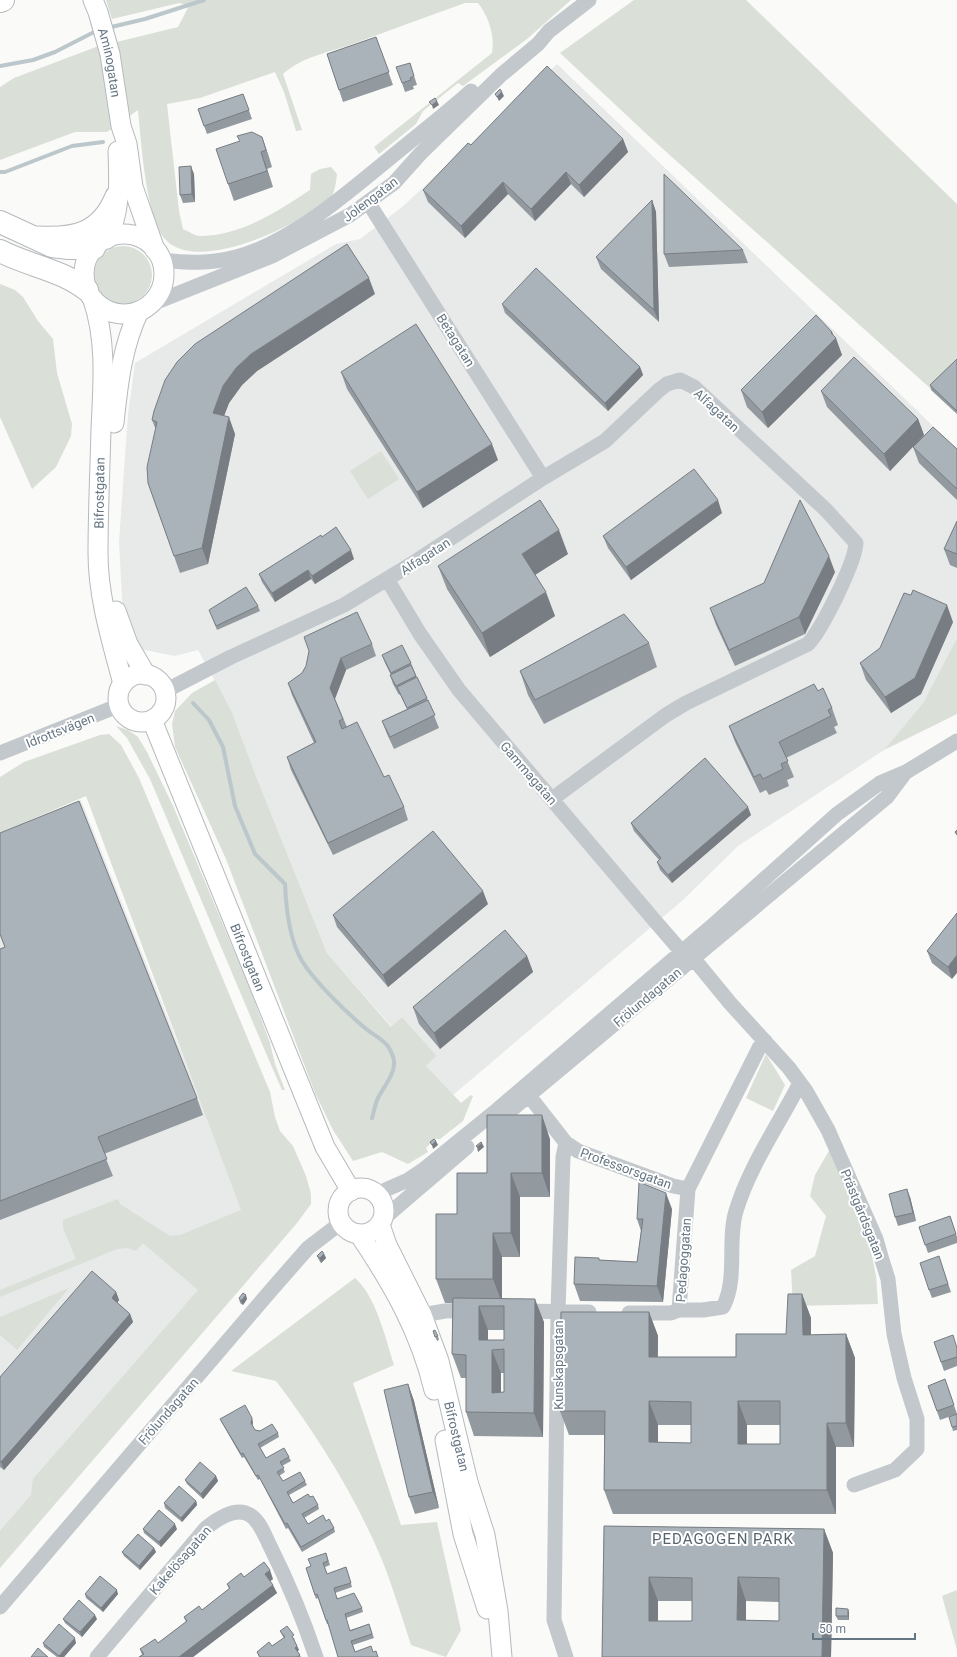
<svg xmlns="http://www.w3.org/2000/svg" width="957" height="1657" font-family="Roboto,sans-serif">
<rect width="100%" height="100%" fill="#fafaf8"/>
<path fill="#e8e9e9" d="M557 64 957 449V638L923 703 884 750 738 846 683 900 453 1095 426 1066 437 1056 402 1017 392 1027 327 953 256 776 232 712 198 650 175 656 139 649 123 617 119 542 128 414 135 363 336 244 360 239 402 207Z
M81 800 202 1104 279 1230 0 1563V834Z"/>
<path fill="#dadfd7" d="M106 0H571L527 39 463 86 458 83 423 111 416 124 379 154 374 147 492 53C495 36 489 17 478 3H465C426 17 388 31 350 45 326 53 302 57 283 74L302 130 296 131 284 92 275 72 200 98 167 104 179 211 183 229C188 231 195 236 200 236 241 236 278 211 310 190L311 174 320 169 331 167 337 174C336 183 335 190 331 198 327 203 319 207 314 210 284 231 195 273 165 239 146 219 141 139 138 110L107 132H75L0 160V87L14 78 96 47 178 27 189 6 179 3 112 19Z
M634 0H746L957 204V361L930 388 653 140 560 53Z
M94 275a29 29 0 1 1 58 0a29 29 0 1 1-58 0Z
M0 284 15 290 23 297 38 321 53 339 57 373 72 424 71 436 56 467 32 489 0 417Z
M381 451 399 479 368 499 350 471Z
M957 638V714L884 750 923 703Z
M215 680 232 712 256 776 327 953 391 1027 402 1017 437 1056 426 1066 461 1103 471 1095 473 1096 463 1121 440 1139H435L426 1148 428 1152 408 1164 382 1152 353 1161 333 1130 315 1093 226 859 175 747 172 724 175 711 192 693Z
M116 726 128 730 138 737 147 752 174 808 250 989 270 1043 275 1064 285 1090H282L268 1058 150 779 127 738Z
M109 734 121 745 139 778 270 1092 275 1117 280 1131 293 1146 306 1176 311 1194V1204L297 1223 0 1568V1531L31 1495 33 1479 198 1290 143 1243 136 1251 128 1248 117 1249 0 1297V1290L76 1259 63 1228V1220L118 1199 120 1204 170 1236 180 1235 241 1210 86 796 0 833V777L24 762 100 735Z
M766 1054 785 1085 773 1111 746 1098Z
M830 1149 870 1246 876 1276 878 1304 793 1306 791 1270 815 1256 826 1216 810 1196 815 1175Z
M355 1278C376 1296 386 1340 394 1365L353 1383 401 1525 437 1522 461 1630 446 1657 411 1645C403 1620 395 1595 386 1570 359 1502 320 1439 276 1381L231 1371Z
M69 1288 17 1350 0 1335V1317Z
M957 1590V1650L942 1596Z"/>
<g fill="none" stroke-linecap="round" stroke-linejoin="round">
<path stroke="#bbc7cb" stroke-width="4" d="M107 28 145 19 204 0
M0 66 33 60 55 52 98 30
M0 172H5L72 146 103 142
M193 703 209 720 223 747 235 806 255 854 285 884C286 909 289 939 302 961 315 982 346 1012 365 1028 372 1034 381 1038 387 1045 390 1049 394 1057 394 1062 395 1074 383 1088 378 1098 375 1104 374 1112 372 1118"/>
<defs>
<g id="major">
<path id="s1" d="M93 0 98 12 110 54 121 126 127 144 133 187 155 250"/>
<circle cx="124" cy="274" r="40"/>
<path d="M38 236C74 238 100 233 115 196"/>
<path d="M107 239C121 211 119 182 118 151"/>
<path d="M93 300C107 342 103 385 101 429 100 470 98 512 98 553 98 598 112 642 123 684"/>
<path d="M114 423C118 384 122 347 139 311"/>
<path d="M116 611 128 644 146 675"/>
<circle cx="142" cy="698" r="24"/>
<path id="s2" d="M152 720 325 1147 351 1191"/>
<circle cx="361" cy="1211" r="23"/>
<path id="s3" d="M380 1225 387 1245 422 1315 439 1361 468 1482 485 1535 498 1611 502 1657"/>
<path d="M359 1234C392 1283 420 1331 434 1390"/>
<path d="M445 1440 463 1534 487 1609"/>
</g>
<path id="highway" d="M0 1 3 0
M0 222 52 246 69 248H94
M0 251C29 266 62 270 87 290"/>
</defs>
<use href="#major" stroke="#b5babe" stroke-width="21"/>
<use href="#highway" stroke="#b4b9bd" stroke-width="24"/>
<path stroke="#c3c8cc" stroke-width="15" d="M368 202 543 478
M161 260C189 263 209 264 236 257 288 244 344 196 384 163 413 139 443 116 471 91
M149 305 272 256 350 215 394 183 420 154 501 75 538 44 549 31 589 0
M387 579 420 634 459 690 655 921 681 951 698 964 730 1003 789 1068 806 1091 828 1130 876 1239 882 1260 888 1279 894 1334 904 1378 917 1419V1449L895 1470 854 1485
M165 691 231 657 344 605 410 565 543 478 605 441 659 390 667 384 680 380 694 387 826 510 856 543C855 563 822 629 808 644L686 703 666 715 552 799
M0 753 120 705
M523 1088 566 1143 578 1151 673 1186 688 1189
M504 1116 887 797 905 773
M376 1194 408 1180 423 1170 497 1110 712 926 837 814 880 783 906 772 957 741
M383 1219 467 1147
M679 1310 688 1189 759 1048 765 1041
M519 1311 589 1312
M629 1313H671L679 1310H703L723 1307C738 1279 727 1240 736 1211 749 1167 779 1124 800 1083
M422 1315 445 1311 471 1310
M0 1607 272 1289 308 1248 342 1222
M97 1657 206 1528C217 1519 236 1506 250 1515 260 1521 265 1536 270 1546 288 1582 303 1618 316 1657
M566 1657 554 1620 558 1311 563 1157 566 1143"/>
<use href="#major" stroke="#fff" stroke-width="19"/>
<use href="#highway" stroke="#fff" stroke-width="22"/>
</g>
<path fill="#929a9f" fill-rule="evenodd" d="M376 37 393 85 343 102 327 54Z
M410 63 417 85 413 86 414 89 405 92 402 83Z
M243 94 252 119 207 134 198 109Z
M262 137 272 167 267 169 273 187 234 201 228 184Z
M623 139 628 152 584 197 571 184 535 221 508 194 465 238 428 202 423 190 471 145Z
M194 174 195 202 183 203 180 195Z
M652 200 656 212 659 322 601 269 596 257Z
M743 250 748 263 669 267 664 254Z
M375 294 257 371 242 385 229 403 224 416 235 434 208 564 180 573 148 483 156 430 152 420Z
M502 304 640 367 643 375 608 411 505 313Z
M832 332 842 355 768 428 747 407 741 390Z
M957 359V414L931 390 930 385Z
M341 372 498 460 423 508 347 389Z
M821 391 918 419 924 435 890 471 827 407Z
M913 447 957 449V500L919 463Z
M722 513 631 580 608 548 603 536Z
M957 521V568L950 565 944 549Z
M322 537 354 559 315 584 311 579 275 602 262 582 259 574Z
M568 554 535 575 555 616 490 657 447 589 438 566Z
M835 572 805 634 735 666 716 625 710 608Z
M258 606 260 611 217 630 211 614Z
M953 622 921 694 891 713 866 680 860 663Z
M649 643 657 667 544 724 528 695 520 671Z
M372 644 376 656 346 670 335 699 347 727 384 777 404 807 408 820 333 855 291 770 287 757 314 743 292 695 288 683Z
M382 655 411 663 417 678 427 698 439 728 394 749 387 734 382 721 407 709 400 694 399 695 393 684 390 675H391L385 663Z
M818 691 832 708 838 725 834 727 837 733 786 758 794 777 787 780 789 786 769 795 766 790 760 793 735 742 729 726Z
M751 815 672 883 660 870 657 862 659 860 634 831 631 823Z
M0 833 197 1098 203 1115 104 1154 113 1176 0 1220V949L5 947 0 935Z
M488 904 388 987 337 927 333 915Z
M957 913 952 979 932 963 927 951Z
M527 956 533 972 440 1049 419 1024 413 1007Z
M550 1139V1197H520V1257H502V1298L544 1322 543 1437 474 1436 466 1412V1378H461L452 1354V1303H445L436 1279 457 1214 487 1173ZM488 1330H504V1340H488ZM501 1373H504V1392L501 1393Z
M910 1197 916 1221 898 1226 895 1217Z
M672 1209 663 1302 580 1301 574 1284 600 1260 637 1262 641 1231 637 1219Z
M950 1216 957 1237V1243L928 1253 919 1227Z
M324 1254 326 1258 321 1263 319 1260 317 1256Z
M939 1256 951 1292 932 1298 929 1290Z
M116 1292 119 1300 117 1303 130 1314 133 1322 4 1470 0 1467V1377Z
M802 1294 811 1318V1335L846 1334 855 1358 854 1447H836V1514H613L604 1490V1435H569L560 1411 649 1312 658 1336V1357H736L786 1334ZM658 1425H691V1443L658 1442ZM747 1425H780V1444H747Z
M239 1298 247 1299 243 1305 240 1303Z
M433 1331 438 1336 439 1340 437 1341Z
M934 1342 957 1347V1366L944 1371Z
M945 1379 957 1414 940 1420 928 1386Z
M408 1384 414 1401 439 1508 415 1514 409 1497Z
M957 1414V1430L953 1431 952 1427Z
M220 1419 253 1422 252 1426 255 1430 278 1433 279 1437 260 1448 266 1458 289 1457 291 1461 282 1466 285 1472 279 1476 283 1481H305L307 1485 289 1495 293 1503 310 1497 318 1505 319 1509 304 1518 308 1524 326 1521 334 1528 335 1532 302 1552 288 1528 286 1529 260 1479 258 1480 244 1457 242 1458 222 1423Z
M216 1476 218 1481 203 1499 187 1484 185 1480Z
M196 1501 197 1505 182 1522 165 1508 164 1503Z
M604 1526 824 1529 833 1553 831 1657H602ZM658 1601H692V1621H658ZM746 1601 779 1602V1621L746 1620Z
M143 1529H177L161 1547 144 1533Z
M154 1548 156 1552 140 1570 124 1556 122 1552Z
M326 1553 330 1565 325 1567 327 1574 346 1567 352 1587 335 1593 338 1599 362 1608 363 1612 346 1618 350 1630 369 1624 374 1638 353 1645 355 1652H373L378 1657H338L329 1624H327L318 1598 316 1599 306 1568 311 1566Z
M244 1577 273 1579 270 1581 277 1593 193 1657H139L142 1655 140 1649 158 1643 186 1622 184 1617 202 1610 229 1589 227 1584Z
M85 1594H118L103 1612 86 1598Z
M848 1609 849 1613V1620H838L836 1616Z
M63 1619H97L82 1637 65 1623Z
M280 1631 295 1639 294 1640 299 1650 297 1651 301 1657H259L257 1652 272 1646 284 1638 282 1635Z
M43 1643H76L64 1657H57L44 1647Z"/>
<path fill="#777d82" d="M502 92 504 96 499 101 497 97Z
M437 101 439 105 433 109 432 105Z
M262 137 268 154 272 167 266 150Z
M623 139 628 152 584 197 579 185Z
M261 152 267 169 273 187 267 171Z
M191 166 194 174 195 202 192 194Z
M566 172 571 184 535 221 531 209Z
M503 182 508 194 465 238 461 226Z
M652 200 656 212 659 322 654 310Z
M369 278 375 294 257 371 242 385 229 403 219 429 213 413 223 386 236 368 251 354Z
M832 332 835 339 836 338 842 355 768 428 762 412Z
M640 367 643 375 608 411 605 403Z
M229 417 235 434 208 564 202 548Z
M918 419 924 435 890 471 884 454Z
M492 444 498 460 423 508 417 492Z
M718 500 722 513 631 580 626 567Z
M559 530 568 554 530 578 522 554Z
M351 550 354 559 315 584 312 576Z
M829 556 835 572 805 634 799 617Z
M308 570 311 579 275 602 272 593Z
M546 592 555 616 490 657 482 633Z
M947 605 953 622 921 694 891 713 885 697Z
M341 658 346 670 334 701 330 688Z
M748 807 751 815 672 883 668 875Z
M483 891 488 904 388 987 383 975Z
M957 955V973L952 979 948 967Z
M527 956 533 972 440 1049 434 1033Z
M542 1115 550 1139V1197L542 1173Z
M436 1141 438 1145 433 1149 432 1145Z
M482 1143 484 1147 478 1152 477 1147Z
M511 1173 520 1197V1257L511 1233Z
M907 1189 910 1197 916 1221 913 1213Z
M666 1193 672 1209 663 1302 657 1286Z
M493 1233 502 1257V1303L493 1279Z
M324 1254 326 1258 321 1263 320 1258Z
M116 1292 119 1300 115 1306 112 1298Z
M802 1294 811 1318V1359L803 1335Z
M246 1295 247 1299 243 1305 241 1301Z
M535 1299 544 1322 543 1437 534 1413Z
M479 1306 488 1330V1364L479 1340Z
M649 1312 658 1336 657 1381 649 1357Z
M130 1314 133 1322 4 1470 1 1462Z
M846 1334 855 1358 854 1447 846 1423Z
M492 1350 501 1373V1413L492 1393Z
M408 1384 414 1401 439 1508 433 1492Z
M649 1401 658 1425V1466L649 1442Z
M738 1401 747 1425V1468L738 1444Z
M252 1418 253 1422 252 1428 251 1423Z
M827 1423 836 1447V1514L827 1490Z
M216 1476 218 1481 203 1499 201 1494Z
M196 1501 197 1505 182 1522 181 1518Z
M175 1524 177 1529 161 1547 159 1542Z
M824 1529 833 1553 831 1657H822Z
M154 1548 156 1552 140 1570 139 1566Z
M270 1570 273 1579 268 1583 265 1574Z
M649 1577 658 1601V1645L649 1621Z
M738 1577 746 1601V1644L737 1620Z
M273 1585 277 1593 193 1657H179Z
M117 1590 118 1594 103 1612 101 1608Z
M848 1609 849 1613V1620L848 1616Z
M95 1615 97 1619 82 1637 80 1632Z
M75 1638 76 1643 64 1657H60L59 1656Z
M297 1646 299 1650 296 1652 295 1648Z"/>
<path fill="#aab3b9" stroke="#777d82" fill-rule="evenodd" d="M376 37 389 72 339 90 327 54Z
M410 63 414 76 410 78 411 80 402 83 396 67Z
M547 66 623 139 579 185 566 172 531 209 503 182 461 226 423 190 468 143 471 145Z
M500 89 502 92 497 97 495 94Z
M243 94 249 110 204 126 198 109Z
M435 98 437 101 432 105 429 102Z
M252 132 262 137 266 150 261 152 267 171 228 184 216 149 240 141 237 136Z
M191 166 192 194 180 195 179 167Z
M664 174 743 250 664 254Z
M652 200 654 310 596 257Z
M347 244 369 278 251 354 236 368 223 386 213 413 229 417 202 548 174 556 148 483 147 467 157 422 152 420 154 411 165 380 177 362 195 344Z
M536 268 640 367 605 403 502 304Z
M816 315 832 332 831 333 836 338 762 412 741 390Z
M416 324 492 444 417 492 341 372Z
M854 357 918 419 884 454 821 391Z
M957 359V411L930 385Z
M933 427 957 449V489L913 447Z
M694 469 718 500 626 567 603 536Z
M540 500 559 530 522 554 546 592 482 633 438 566Z
M800 500 829 556 799 617 729 650 710 608 764 583Z
M957 521V554L944 549Z
M336 527 351 550 312 576 308 570 272 593 259 574 321 535 322 537Z
M246 587 258 606 216 626 209 610Z
M913 590 947 605 915 678 885 697 860 663 880 648 904 593 911 595Z
M357 612 372 644 341 658 330 688 343 719 339 721 342 729 357 722 384 777 389 775 404 807 328 843 287 757 316 742 288 683 302 673 306 666 309 651 304 637Z
M624 614 649 643 535 700 520 671Z
M402 645 411 663 391 673 382 655Z
M411 665 416 676 396 686 390 675Z
M417 677 427 698 407 708 397 687Z
M814 684 818 691 823 688 832 708 828 710 831 716 779 742 788 761 781 764 783 769 763 779 760 774 754 777 729 726Z
M428 700 435 715 390 737 382 721Z
M705 758 748 807 668 875 657 862 661 858 631 823Z
M79 801 197 1098 98 1137 107 1159 0 1201V949L5 947 0 934V833Z
M957 830V835L955 832Z
M433 831 483 891 383 975 333 915Z
M957 913V955L948 967 927 951Z
M505 930 527 956 434 1033 413 1007Z
M487 1115H542V1173H511V1233H493V1279H436V1214H457V1173H487Z
M434 1139 436 1141 432 1145 430 1142Z
M481 1142 482 1143 477 1147 476 1146Z
M639 1182 666 1193 657 1286 574 1284 575 1257 599 1258V1260L637 1262 643 1219H637Z
M907 1189 913 1213 895 1217 889 1194Z
M950 1216 956 1234 925 1245 919 1227Z
M322 1251 324 1254 320 1258 317 1256Z
M939 1256 948 1284 929 1290 920 1263Z
M92 1271 116 1292 112 1298 130 1314 1 1462 0 1461V1377Z
M243 1293 246 1295 241 1301 239 1298Z
M788 1294H802L803 1335 846 1334V1423H827V1490H604L605 1411H560L561 1312H649V1357H736V1334H786ZM649 1401 691 1402V1443L649 1442ZM738 1401H780V1444H738Z
M453 1298 535 1299 534 1413 466 1412V1355L452 1354ZM479 1306H504V1340H479ZM504 1349V1392L492 1393V1350Z
M435 1330 438 1336 435 1337 433 1331Z
M953 1335 957 1348V1357L941 1362 934 1342Z
M945 1379 954 1405 937 1411 928 1386Z
M408 1384 433 1492 409 1497 384 1390Z
M245 1405 252 1418 251 1423 255 1430 260 1431 272 1424 278 1433 258 1444 266 1458 284 1448 289 1457 280 1462 284 1468 277 1472 283 1481 300 1472 305 1481 287 1492 293 1503 308 1494 310 1497 313 1496 318 1505 302 1514 308 1524 323 1515 326 1521 329 1519 334 1528 301 1547 287 1523 285 1524 258 1475 256 1476 243 1453 241 1454 220 1419Z
M957 1414V1426L952 1427 949 1417Z
M200 1462 216 1476 201 1494 185 1480Z
M179 1486 196 1501 181 1518 164 1503Z
M159 1510 175 1524 159 1542 143 1529Z
M604 1526 824 1529 822 1657H602ZM649 1577 692 1578V1621H649ZM738 1577 779 1578V1621L737 1620Z
M138 1534 154 1548 139 1566 122 1552Z
M326 1553 328 1561 323 1563 327 1574 346 1567 351 1583 334 1588 337 1599 354 1593 362 1608 345 1614 350 1631 369 1624 372 1634 351 1641 355 1652 371 1646 373 1652 376 1651 378 1657H338L327 1620H326L317 1594 315 1595 306 1568 311 1566 308 1559Z
M264 1562 270 1570 265 1574 273 1585 179 1657H139L144 1654 140 1649 155 1639 158 1643 187 1621 184 1617 199 1606 202 1610 230 1588 227 1584 241 1573 244 1577Z
M100 1576 117 1590 101 1608 85 1594Z
M79 1600 95 1615 80 1632 63 1619Z
M836 1608 848 1609V1616H836Z
M59 1624 75 1638 59 1656 43 1643Z
M287 1626 294 1635 292 1636 297 1646 295 1648 300 1655 297 1657H260L257 1652 269 1642 272 1646 285 1637 280 1631Z
M38 1648 48 1657H31Z"/>
<g text-anchor="middle" stroke-width="4" stroke-linejoin="round" paint-order="stroke">
<g font-size="13" fill="#657683" stroke="#fff">
<text dy="5" stroke="none"><textPath href="#s1" startOffset="65">Aminogatan</textPath></text>
<text transform="translate(370 199) rotate(-37)" y="5">Jolengatan</text>
<text transform="translate(456 340) rotate(58)" y="5">Betagatan</text>
<text transform="translate(717 410) rotate(43)" y="5">Alfagatan</text>
<text transform="translate(99 493) rotate(-89)" y="5">Bifrostgatan</text>
<text transform="translate(425 556) rotate(-33)" y="5">Alfagatan</text>
<text transform="translate(60 730) rotate(-22)" y="5">Idrottsvägen</text>
<text transform="translate(529 773) rotate(49)" y="5">Gammagatan</text>
<text dy="5" stroke="none"><textPath href="#s2" startOffset="256">Bifrostgatan</textPath></text>
<text transform="translate(647 997) rotate(-40)" y="5">Frölundagatan</text>
<text transform="translate(626 1168) rotate(20)" y="5">Professorsgatan</text>
<text transform="translate(863 1214) rotate(68)" y="5">Prästgårdsgatan</text>
<text transform="translate(683 1260) rotate(-86)" y="5">Pedagoggatan</text>
<text transform="translate(558 1365) rotate(-90)" y="5">Kunskapsgatan</text>
<text transform="translate(168 1411) rotate(-49)" y="5">Frölundagatan</text>
<text dy="5" stroke="none"><textPath href="#s3" startOffset="226">Bifrostgatan</textPath></text>
<text transform="translate(180 1560) rotate(-49)" y="5">Kakelösagatan</text>
</g>
<g font-size="15" letter-spacing="1" fill="#57646e" stroke="#fff">
<text x="723" y="1544">PEDAGOGEN PARK</text>
</g>
</g>
<path d="M813 1633v6h102v-6" fill="none" stroke="#657683" stroke-width="2"/>
<text x="819" y="1633" font-size="12" fill="#657683" stroke="#ffffff" stroke-width="3" paint-order="stroke">50 m</text>
</svg>
